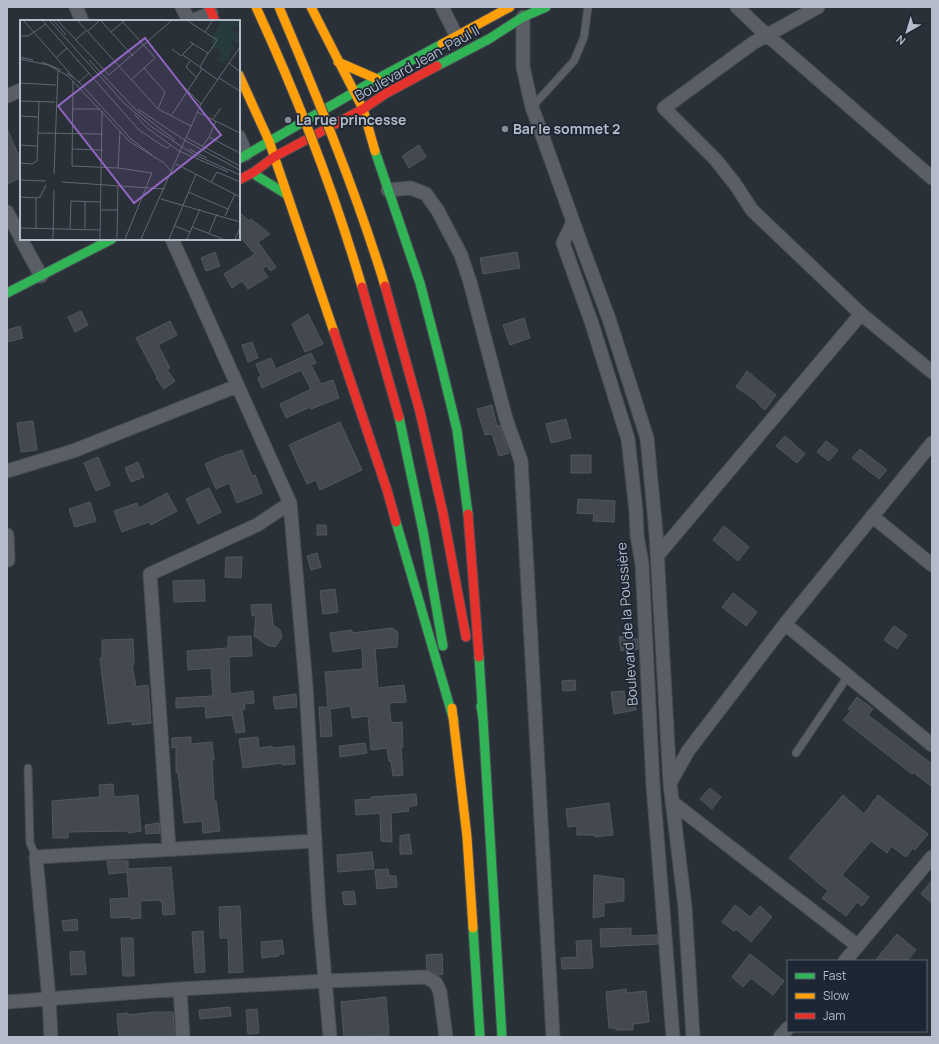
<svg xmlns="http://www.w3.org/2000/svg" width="939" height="1044" font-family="Manrope,sans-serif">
<rect width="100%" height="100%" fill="#2a3038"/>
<path fill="#444950" stroke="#52575f" d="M7 129 21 160V178L7 184Z
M419 145 426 157 409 168 402 156Z
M239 212 249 221 251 219 270 234 258 242 276 267 271 271 266 266 262 269 268 277 248 289 242 281 232 288 224 274 255 254 239 236Z
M215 252 220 266 206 271 201 258Z
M517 252 520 268 483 274 480 258Z
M81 311 88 325 75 332 68 317Z
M308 314 323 344 305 352 292 324Z
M524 318 530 338 510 345 503 325Z
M170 321 177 335 158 345 170 368 167 370 175 381 164 389 156 378 157 377 136 338Z
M20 326 23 338 7 342V330Z
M252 342 258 358 248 362 242 345Z
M311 353 316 363 311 365 321 384 333 380 339 398 311 409 310 407 286 418 280 404 311 389 301 370 262 388 258 378 261 376 256 364 271 358 276 369Z
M747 371 776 395 765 410 757 403 758 402 736 387Z
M492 405 497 426 500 425 509 453 499 456 492 434 485 435 477 409Z
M566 419 571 438 551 443 546 424Z
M33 421 37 450 21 452 17 423Z
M340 422 362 470 320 490 316 480 307 484 289 445Z
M785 436 805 454 797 463 776 446Z
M826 441 838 450 829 461 817 452Z
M860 449 887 470 879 479 852 458Z
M242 450 252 476 255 475 262 493 237 503 229 483 216 489 205 464 228 454V455Z
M571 455H591V473H571Z
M98 457 110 485 96 491 84 463Z
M138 462 144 477 131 482 125 468Z
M209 488 221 512 198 524 186 499Z
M167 493 177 511 151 525 149 522 122 532 114 511 137 503 139 508Z
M578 499 615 501 614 522 593 521 594 514 577 513Z
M90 502 96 521 75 527 69 509Z
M317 525H326L327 535H317Z
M724 526 749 547 738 561 713 540Z
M317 553 321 567 311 570 307 556Z
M226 557H242L241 578 225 577Z
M204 580 205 601 174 602 173 581Z
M335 589 338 612 323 614 320 591Z
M733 593 757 612 746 626 722 607Z
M271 604 273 625 280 630 282 637 275 647 267 645 254 636 256 615 252 616 251 605Z
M894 626 907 635 897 649 884 640Z
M392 628 398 632 397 647 375 649 378 688 404 685 406 702 389 703 391 723 402 722 403 747H401L403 775 393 776 391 761H389L387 748 371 750 368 716 352 718 350 706 330 709 332 736 321 737 319 707H328L325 672 363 669 362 648 333 652 330 633 352 630V633Z
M251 636 252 656 229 657 230 694 253 691 254 703 244 704 245 709 242 710 245 732 236 733 232 715 206 718 205 706 176 708V698L213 696 211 668 188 670 187 651 228 648V637Z
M631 636V639H638V649L621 651 619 637Z
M133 639 134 664 132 665 136 687 148 685 151 723 132 725V721L108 724 100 658H102V640Z
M575 680 576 690 563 691 562 681Z
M624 691 625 701 634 699 636 710 614 714 611 692Z
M296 694 297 707 275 709 273 697Z
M857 697 873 709 868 715 932 764V787L913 772 912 774 843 720 851 711 848 709Z
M191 737V744L212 742 214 760H212L214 801H216L220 831 203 833 202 821 184 823 178 772H176V747L172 748V738Z
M258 737 259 748 272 746 273 748 294 746 295 764 282 765V763L243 768 239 739Z
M365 743 367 753 340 757 339 746Z
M113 784 114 797 138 795 141 831 128 833V831L68 832V838H53L52 801 100 797 99 785Z
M710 788 721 797 712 809 700 799Z
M416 794 417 805 408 807 409 811 391 813 392 842 381 841 380 813 356 815 355 800 372 799 371 797Z
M843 795 864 814 878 795 928 834 915 850 913 848 906 857 891 846 887 853 871 841 842 875 869 897 862 906 857 902 846 916 822 898 828 891 789 858Z
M609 803 613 835 595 837 594 835H577V826L568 827 566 809Z
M159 823 160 833 146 834 145 825Z
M409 834 412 854H400V836Z
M372 852 374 869 338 872 337 855Z
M107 861H128V869L171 867 175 914 163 915 162 902H161L160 900 140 901 141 918 131 919V917L111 918 110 899 129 898 127 872 109 874Z
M388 869 389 876H396L397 887 377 889 375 870Z
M594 875 624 879V901L604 903V916L593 918Z
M932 880V903L921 894Z
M354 891 356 904 344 905 342 892Z
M735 905 750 917 760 906 772 917 751 942 736 929 734 931 722 922Z
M240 906 243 972 229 973 228 938H220L219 907Z
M77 919 78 930 64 931 62 921Z
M631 928V936L657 935 658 944 601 947 600 929Z
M203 931 205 972 195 973 192 932Z
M897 934 916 950 907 961H875Z
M121 938H133L134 976H123Z
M282 940 284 954H278L279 956 262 958 261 942Z
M591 940 593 968 562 969 561 958 577 957 576 941Z
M84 951 86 974 71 975 70 952Z
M442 954 443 974 438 975 427 969 426 955Z
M750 954 784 981 773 995 751 978 743 987 732 977Z
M626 989 627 993 646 991 649 1022 633 1024V1030H616V1028H609L606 992Z
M386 997 389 1035 344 1037 341 1002Z
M230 1007 231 1016 200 1019 199 1010Z
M257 1009 259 1033 248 1034 246 1010Z
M155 1012H173L175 1037H119L117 1014 128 1013V1015Z"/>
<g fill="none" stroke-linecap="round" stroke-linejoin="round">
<defs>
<path id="lane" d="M532 107 574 61 584 37 588 7
M796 753 848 676
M28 768 30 843 36 857"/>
<path id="street" d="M76 7 82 21
M182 7 189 21
M442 7 457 37
M737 7 759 28 932 178
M818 7 753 43 664 108 716 160 735 184 752 210 861 314 932 372
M523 17V67L532 107 579 238 609 319 647 438 656 533 670 783 685 907 693 1037
M192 21 211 13
M7 96 21 90
M239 137 246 154
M388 190 411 188 426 194 438 211 461 255 470 282 506 419 521 461 553 1037
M7 212 21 238
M573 222 563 243 592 324 628 439 636 511 637 535 642 564 653 785 673 1037
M21 239 41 276
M172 239 290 503 306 686 319 911 330 1037
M7 471 73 451 237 386
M872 516 932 565
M7 535 8 560
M657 556 861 314
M785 624 932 745
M670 783 688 751 785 624 932 443
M672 802 858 946
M169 849 150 574 246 530 257 525 290 503
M845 961 932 857
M180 989 183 1037
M7 1002 180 989 325 981 426 977 436 983 440 992 446 1037
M51 1037 49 1000 36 857 315 841
M780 1037 788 1028"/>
<path id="fast" d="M437 66 489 39 523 17 546 7
M375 151 420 283 439 356 457 430 468 514
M239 159 377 79 442 44
M254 172 257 176 286 194
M7 293 112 239
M399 417 423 531 443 646
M396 522 454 721
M479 657 483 719
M481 706 483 719 502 1037
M473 928 480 1037"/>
<path id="slow" d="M311 7 363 109 375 151
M442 44 510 7
M338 62 377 79
M239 75 269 141 334 332
M452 708 467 837 473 928"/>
<path id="jam" d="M209 7 215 21
M239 180 254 172 274 157 363 109 385 94 437 66
M334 332 387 490 396 522
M420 412 443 513 466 637
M468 514 479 657"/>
</defs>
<use href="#lane" stroke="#484c53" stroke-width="9"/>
<use href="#street" stroke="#484c53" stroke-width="15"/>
<use href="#fast" stroke="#484c53" stroke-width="11"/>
<use href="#slow" stroke="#484c53" stroke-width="11"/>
<use href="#jam" stroke="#484c53" stroke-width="11"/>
<use href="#lane" stroke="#5a5e66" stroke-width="7"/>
<use href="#street" stroke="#5a5e66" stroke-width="13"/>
<use href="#fast" stroke="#30b455" stroke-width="9"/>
<use href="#slow" stroke="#ff9f0a" stroke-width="9"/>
<use href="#jam" stroke="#e5322d" stroke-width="9"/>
<defs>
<path id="slow-bridge" d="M256 7C298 98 334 191 362 287
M279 7C318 99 356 191 385 286"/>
<path id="jam-bridge" d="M385 286 420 412
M362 287 399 417"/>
</defs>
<use href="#slow-bridge" stroke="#484c55" stroke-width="11" stroke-linecap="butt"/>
<use href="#jam-bridge" stroke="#484c55" stroke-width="11" stroke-linecap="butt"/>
<use href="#slow-bridge" stroke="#ff9f0a" stroke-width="9"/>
<use href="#jam-bridge" stroke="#e5322d" stroke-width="9"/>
</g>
<g fill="#848b96" stroke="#1d2633" stroke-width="1.5">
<circle cx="288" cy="120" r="4"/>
<circle cx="505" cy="129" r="4"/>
</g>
<g text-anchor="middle" stroke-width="3.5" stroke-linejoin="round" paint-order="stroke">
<g font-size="14" fill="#b4bcc9" stroke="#1d2633">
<text transform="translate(417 63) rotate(-29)" y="5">Boulevard Jean-Paul II</text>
<text transform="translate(627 624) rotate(-94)" y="5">Boulevard de la Poussière</text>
</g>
<g font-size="14" font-weight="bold" fill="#b4bcc9" stroke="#1d2633" text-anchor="start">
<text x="296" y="125">La rue princesse</text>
<text x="513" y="134">Bar le sommet 2</text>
</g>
</g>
<g transform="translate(20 20)">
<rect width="220" height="220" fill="#2a3038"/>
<path d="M198 1H220L219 6 210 8 220 15V26L213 20 210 24 216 28 210 31 209 39 203 43 198 41 202 32 196 28 193 31 191 30 195 24 191 22 194 15 201 3Z" fill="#273a3e"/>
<path fill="none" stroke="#616872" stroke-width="1" d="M4 1 54 58M23 1 119 110 140 124 147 128 151 125M30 1 104 83 132 107 173 134 220 155M34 1 46 15M38 1 89 55 151 1M58 1 138 89 171 106M81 1 113 36M168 1 197 20 188 34M103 2 135 38 111 60M67 12 79 1M91 12 104 1M185 12 192 1M0 16H8L26 4M55 20 66 11M170 22 188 33 180 47M152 29 161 36 173 24M163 35 198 60M0 37 13 40M37 37 47 28M0 39 28 45 48 56 109 121 144 143 151 151M69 40 116 90 155 120M170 41 166 47 176 57M22 42 41 50M209 43 220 52M124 48 145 72 138 89M47 53 59 62 111 119 132 135M199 58 220 71M53 61 52 146 98 148 132 153 105 219M59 62 69 53M0 63 36 65M160 63 181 84M0 81 35 82M53 89H80M118 89 166 121 220 150M177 92 220 113M114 94 127 108 159 131 208 152M0 96 18 97M151 96 182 49M193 99 201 88M196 101 189 117 220 133M18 113 83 114M167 118 220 146M0 125 17 126M182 127 189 117M52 129 83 130M169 129 187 138M0 143 12 144 17 141 19 82M156 144 220 177M98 148 100 111M34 154 38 50M0 160 26 161M42 162 145 169M191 162 197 152 220 162M168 172 208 189M0 177 16 178V208M16 178 20 177 26 165M141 179 220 202M81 190H97M205 196 215 174M155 206 170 212M172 207 203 219M0 208 80 210M65 208V181M50 209 51 181 81 182M189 213 197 194M33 219 34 170M80 219 82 91M97 219 98 166M121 219 181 84 220 27M149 219 176 154M167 219 180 189M215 219 220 208"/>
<path fill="#9266c3" fill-opacity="0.15" stroke="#9266c3" stroke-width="2" d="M125 18 201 115 114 183 38 86Z"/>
<rect width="220" height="220" fill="none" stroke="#b4bcc9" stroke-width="2"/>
</g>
<rect width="939" height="1044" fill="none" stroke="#b4bcc9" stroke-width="16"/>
<rect x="787" y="960" width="140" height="72" fill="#1d2633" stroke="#59626f"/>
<rect x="795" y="973" width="20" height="6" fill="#30b455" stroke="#59626f"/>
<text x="823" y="980" font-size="12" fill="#b4bcc9">Fast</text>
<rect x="795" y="993" width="20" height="6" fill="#ff9f0a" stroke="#59626f"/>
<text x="823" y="1000" font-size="12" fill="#b4bcc9">Slow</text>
<rect x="795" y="1013" width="20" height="6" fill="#e5322d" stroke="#59626f"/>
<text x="823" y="1020" font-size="12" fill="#b4bcc9">Jam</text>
<g transform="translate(907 32) rotate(218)" stroke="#1d2633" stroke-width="3" paint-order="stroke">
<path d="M0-3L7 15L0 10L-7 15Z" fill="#b4bcc9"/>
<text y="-6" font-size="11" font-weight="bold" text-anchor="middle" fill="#b4bcc9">N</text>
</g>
</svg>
